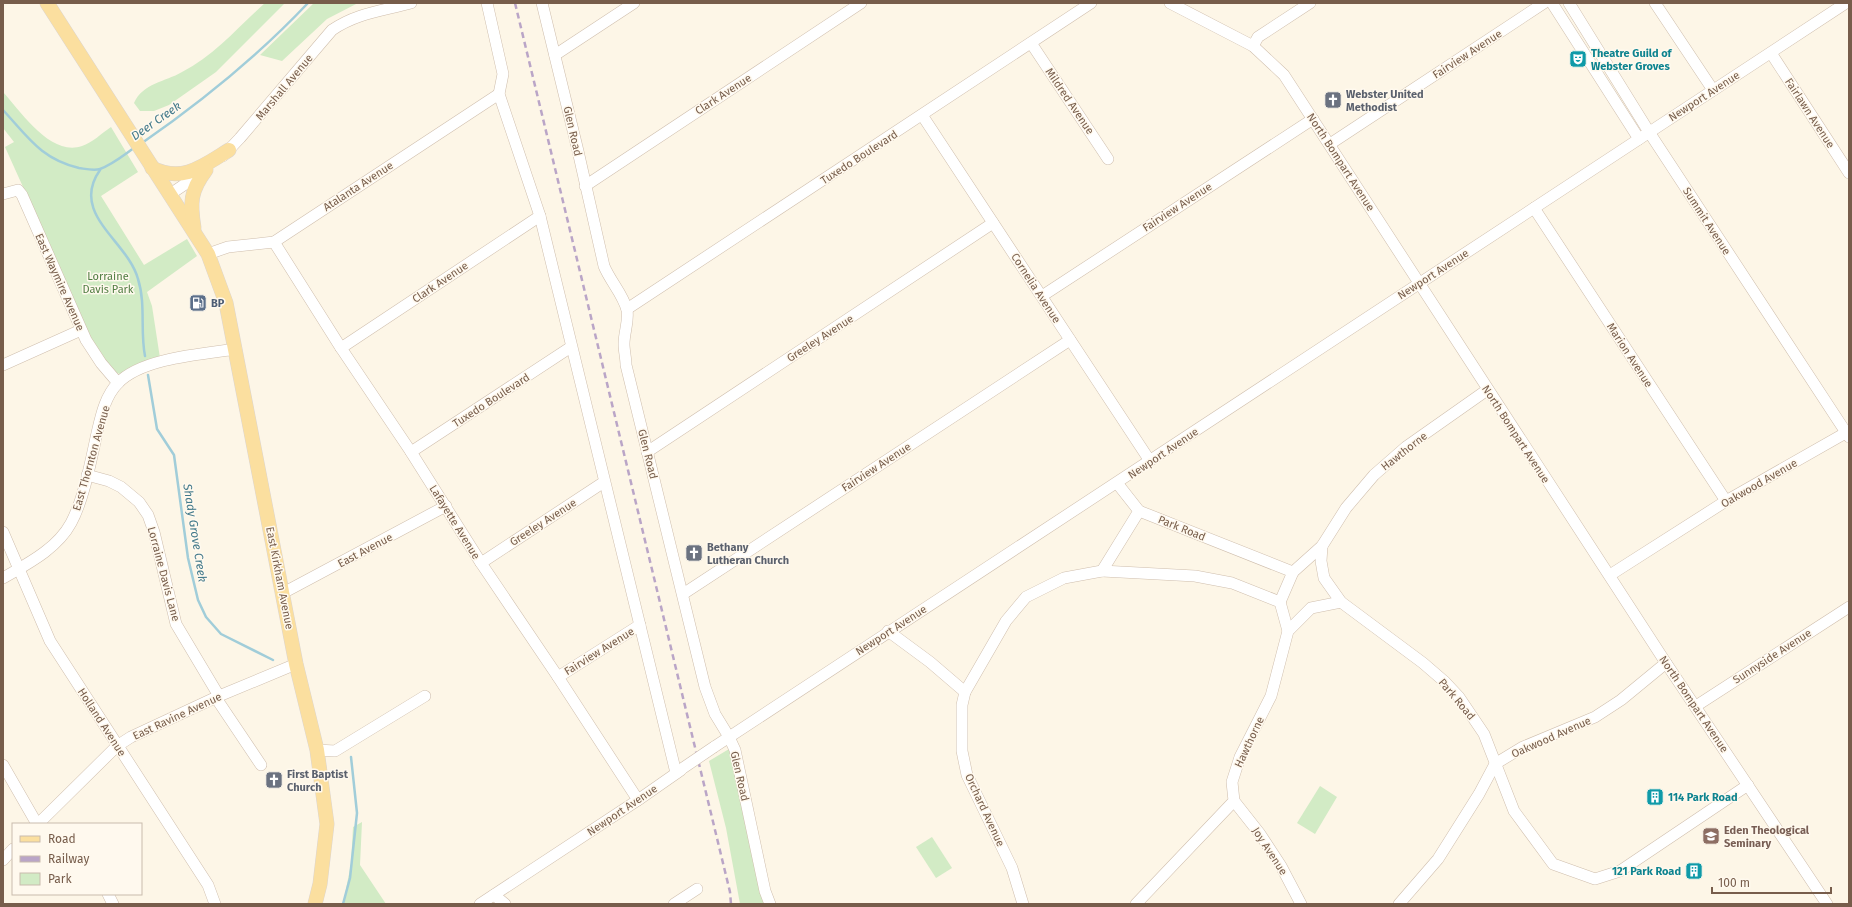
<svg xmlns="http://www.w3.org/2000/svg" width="1852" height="907" font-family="'Fira Sans',sans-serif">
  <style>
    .green { fill: #d2ebc5 }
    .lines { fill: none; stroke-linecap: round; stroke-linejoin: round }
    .stream { stroke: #a1cdd9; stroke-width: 2.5 }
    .minor-casing { stroke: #cfbead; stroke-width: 12 }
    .major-casing { stroke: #dcd5d0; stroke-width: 15 }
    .minor { stroke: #fff; stroke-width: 11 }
    .major { stroke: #fbdf9f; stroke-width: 14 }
    .rail { stroke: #baa5c7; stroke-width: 2.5; stroke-dasharray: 6 4; stroke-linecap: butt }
    .minor-bridge-casing { stroke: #cfbead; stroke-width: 12; stroke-linecap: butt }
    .minor-bridge { stroke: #fff; stroke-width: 11 }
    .labels { text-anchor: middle; stroke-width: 3; stroke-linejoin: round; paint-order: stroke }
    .culture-label { font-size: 11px; font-weight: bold; fill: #0d838f; stroke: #fff9ee; text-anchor: start }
    .street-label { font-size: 11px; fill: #775d4b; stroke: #fff9ee }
    .worship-label { font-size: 11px; font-weight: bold; fill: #5b616d; stroke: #fff9ee; text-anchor: start }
    .park-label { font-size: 11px; fill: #507d42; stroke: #fff9ee }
    .service-label { font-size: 11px; font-weight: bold; fill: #4e5e75; stroke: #fff9ee; text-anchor: start }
    .education-label { font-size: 11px; font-weight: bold; fill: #785e54; stroke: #fff9ee; text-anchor: start }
    .water-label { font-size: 12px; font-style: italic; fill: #447a8b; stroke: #fff9ee }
  </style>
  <rect width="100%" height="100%" fill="#fdf6e7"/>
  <g class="green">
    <path d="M265 3H285L216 72 169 105 154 111H140L134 103C143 83 165 82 182 72 215 55 238 27 265 3Z"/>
    <path d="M314 3H358L327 19 282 61 260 55Z"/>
    <path d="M3 92C21 112 51 157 82 146 92 143 102 133 111 127L138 172 101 196 144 265 187 239 197 256 147 292 152 306 160 358 120 374 117 373 97 351 5 147 14 142 3 128Z"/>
    <path d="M729 749 766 904H740L726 828 709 761Z"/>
    <path d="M1320 786 1337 797 1315 834 1297 823Z"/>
    <path d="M362 822 360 865 386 904H343L351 864 353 827Z"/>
    <path d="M932 837 952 868 936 878 916 847Z"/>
  </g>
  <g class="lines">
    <g class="stream">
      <path d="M3 110C28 137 41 159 79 168 86 169 94 171 100 169 112 165 124 155 134 148"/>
      <path d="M142 143C201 102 258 56 308 3"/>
      <path d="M100 170C69 214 128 241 138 279 146 304 140 331 145 356"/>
      <path d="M148 375 157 429 174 455 188 558 198 600 206 617 221 634 273 660"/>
      <path d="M343 904 350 878 357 813 351 757"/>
    </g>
    <defs>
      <g id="minor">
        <path d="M487 3 503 74 499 94 540 216 676 773"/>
        <path d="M542 3 578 151 604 266C610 281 623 294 627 310 629 322 624 332 624 344 624 351 626 358 626 365L705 687 715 714 729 737 735 750 765 891 770 904"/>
        <path d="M1170 3 1253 46 1284 75 1666 663 1827 904"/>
        <path d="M1552 3 1639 139"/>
        <path d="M1569 3 1649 132 1849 437"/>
        <path d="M1655 3 1713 90"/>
        <path d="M1031 43 1108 159"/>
        <path d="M1253 46 1258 37 1310 3"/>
        <path d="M1771 53 1849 173"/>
        <path d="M555 55 634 3"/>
        <path d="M922 115 1150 461"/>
        <path d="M1330 144 1544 3"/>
        <path d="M223 156 240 138 332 30C357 13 382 11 411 3"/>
        <path d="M585 186 861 3"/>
        <path d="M3 194 18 190 22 195 86 340 101 363 118 383"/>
        <path d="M169 195 203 172"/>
        <path d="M1534 208 1726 501"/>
        <path d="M274 242 341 348 411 452 481 563 558 677 638 800"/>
        <path d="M208 254 228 247 274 242 499 94"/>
        <path d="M1042 296 1313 119"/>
        <path d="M627 309 1091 3"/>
        <path d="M341 348 540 216"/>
        <path d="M3 365 81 330"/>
        <path d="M411 452 571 347"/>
        <path d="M647 452 993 223"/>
        <path d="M87 475 109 481 121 487 139 502 148 515 154 532 176 624 219 696"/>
        <path d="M1139 511 1293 572 1322 546 1346 508 1374 475 1406 447 1487 390"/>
        <path d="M3 532 50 641 208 885 215 904"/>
        <path d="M1322 546 1321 561 1324 578 1341 602 1423 663 1445 682 1459 697 1484 734 1514 811 1553 864 1595 879 1620 871 1748 785"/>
        <path d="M481 563 604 482"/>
        <path d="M1102 571 1195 576 1232 583 1280 602"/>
        <path d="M1610 575 1726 501 1849 431"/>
        <path d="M3 578C27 564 57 549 71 523 84 499 91 460 97 433 101 416 105 396 118 383 142 358 202 354 236 349"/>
        <path d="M283 593 446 506"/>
        <path d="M683 594 1070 340"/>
        <path d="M1280 602 1293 572"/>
        <path d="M1280 602 1288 631"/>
        <path d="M888 631 930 662 965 692 962 705V751L967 775 1012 868 1023 904"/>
        <path d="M558 677 640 625"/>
        <path d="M965 692 1006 621 1026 597 1064 578 1102 571 1139 511 1117 483"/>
        <path d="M216 698 261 765"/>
        <path d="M1696 706 1849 607"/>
        <path d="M714 747 1846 3"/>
        <path d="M317 750 335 751 425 696"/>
        <path d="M3 765 37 824"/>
        <path d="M1234 801 1260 834 1281 866 1301 904"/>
        <path d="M38 824 117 746 131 737 219 696 296 664"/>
        <path d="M3 860 13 849"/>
        <path d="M108 894 113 904"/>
        <path d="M494 895 505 904"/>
        <path d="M480 904 638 800 681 770"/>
        <path d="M674 904 697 889"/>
        <path d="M1136 904 1234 801 1232 782 1240 757 1271 696 1288 631 1311 608 1341 602"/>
        <path d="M1399 904 1438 859 1479 794 1495 764 1523 747 1595 717 1621 700 1666 663"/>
      </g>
      <g id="major">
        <path d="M47 3 208 254 226 303 296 664 317 750 327 824 320 884 315 904"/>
        <path d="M152 168C183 183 203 166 229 150"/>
        <path d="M194 228C190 203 190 191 206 170"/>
      </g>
    </defs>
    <use href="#minor" class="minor-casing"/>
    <use href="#major" class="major-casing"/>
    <use href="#minor" class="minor"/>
    <use href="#major" class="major"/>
    <path class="rail" d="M515 3 730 892 731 904"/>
    <defs>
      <path id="minor-bridge" d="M683 768 714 747"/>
    </defs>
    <use href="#minor-bridge" class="minor-bridge-casing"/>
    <use href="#minor-bridge" class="minor-bridge"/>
  </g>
  <defs>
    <symbol id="theatre-square" viewBox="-11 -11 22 22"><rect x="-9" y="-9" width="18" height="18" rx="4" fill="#0f9aa8" stroke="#fff9ee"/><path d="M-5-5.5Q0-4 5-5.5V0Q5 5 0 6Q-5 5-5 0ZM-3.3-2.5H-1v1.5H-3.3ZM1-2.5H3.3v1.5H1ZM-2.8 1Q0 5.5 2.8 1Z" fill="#fff"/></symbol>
    <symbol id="church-square" viewBox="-11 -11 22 22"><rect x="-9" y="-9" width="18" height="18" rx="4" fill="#6b7280" stroke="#fff9ee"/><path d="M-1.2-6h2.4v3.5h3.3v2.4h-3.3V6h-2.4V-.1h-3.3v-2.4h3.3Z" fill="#fff"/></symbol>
    <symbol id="fuel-square" viewBox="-11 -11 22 22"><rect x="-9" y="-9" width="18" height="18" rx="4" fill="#5c6f8a" stroke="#fff9ee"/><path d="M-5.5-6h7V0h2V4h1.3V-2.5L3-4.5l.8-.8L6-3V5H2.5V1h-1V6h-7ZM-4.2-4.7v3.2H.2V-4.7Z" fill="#fff"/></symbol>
    <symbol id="building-square" viewBox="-11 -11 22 22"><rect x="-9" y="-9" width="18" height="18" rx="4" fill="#0f9aa8" stroke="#fff9ee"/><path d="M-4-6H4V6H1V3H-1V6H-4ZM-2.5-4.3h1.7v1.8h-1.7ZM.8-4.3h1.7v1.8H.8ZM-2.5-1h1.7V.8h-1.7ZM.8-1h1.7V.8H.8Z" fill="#fff"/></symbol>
    <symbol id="university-square" viewBox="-11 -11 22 22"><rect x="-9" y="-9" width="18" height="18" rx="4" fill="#8d6e63" stroke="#fff9ee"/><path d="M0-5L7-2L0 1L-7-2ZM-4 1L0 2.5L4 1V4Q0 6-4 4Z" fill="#fff"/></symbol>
  </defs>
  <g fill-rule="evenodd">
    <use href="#theatre-square" x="1568" y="49" width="20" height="20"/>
    <use href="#church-square" x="1323" y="90" width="20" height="20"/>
    <use href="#fuel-square" x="188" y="293" width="20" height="20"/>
    <use href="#church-square" x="684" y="543" width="20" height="20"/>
    <use href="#church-square" x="264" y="770" width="20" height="20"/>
    <use href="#building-square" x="1645" y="787" width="20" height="20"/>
    <use href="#university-square" x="1701" y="826" width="20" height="20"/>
    <use href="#building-square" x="1684" y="861" width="20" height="20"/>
  </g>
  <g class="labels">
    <g class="culture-label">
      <text x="1591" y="57">Theatre Guild of<tspan x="1591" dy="13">Webster Groves</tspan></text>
      <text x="1668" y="801">114 Park Road</text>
      <text x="1681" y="875" text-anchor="end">121 Park Road</text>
    </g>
    <g class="street-label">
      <text transform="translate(1467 54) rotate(-33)" y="4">Fairview Avenue</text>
      <text transform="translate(284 87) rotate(-50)" y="4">Marshall Avenue</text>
      <text transform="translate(723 94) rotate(-33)" y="4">Clark Avenue</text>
      <text transform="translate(1704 96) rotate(-33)" y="4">Newport Avenue</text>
      <text transform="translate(1070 101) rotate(56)" y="4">Mildred Avenue</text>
      <text transform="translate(1810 113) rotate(57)" y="4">Fairlawn Avenue</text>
      <text transform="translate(573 131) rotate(77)" y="4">Glen Road</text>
      <text transform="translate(859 157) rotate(-33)" y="4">Tuxedo Boulevard</text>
      <text transform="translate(1341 162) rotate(57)" y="4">North Bompart Avenue</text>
      <text transform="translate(358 186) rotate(-33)" y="4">Atalanta Avenue</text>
      <text transform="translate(1177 207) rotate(-33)" y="4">Fairview Avenue</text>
      <text transform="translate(1707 221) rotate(57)" y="4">Summit Avenue</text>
      <text transform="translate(1433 274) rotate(-33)" y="4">Newport Avenue</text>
      <text transform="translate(60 282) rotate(66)" y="4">East Waymire Avenue</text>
      <text transform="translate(440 282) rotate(-34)" y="4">Clark Avenue</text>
      <text transform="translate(1036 288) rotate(57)" y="4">Cornelia Avenue</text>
      <text transform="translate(820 338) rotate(-33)" y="4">Greeley Avenue</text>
      <text transform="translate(1630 355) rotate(57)" y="4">Marion Avenue</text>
      <text transform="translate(491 400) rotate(-33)" y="4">Tuxedo Boulevard</text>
      <text transform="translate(1516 434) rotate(57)" y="4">North Bompart Avenue</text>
      <text transform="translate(1404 451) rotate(-38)" y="4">Hawthorne</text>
      <text transform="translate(1163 453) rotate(-34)" y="4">Newport Avenue</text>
      <text transform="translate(648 454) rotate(76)" y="4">Glen Road</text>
      <text transform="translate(91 458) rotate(-74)" y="4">East Thornton Avenue</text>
      <text transform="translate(876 467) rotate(-33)" y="4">Fairview Avenue</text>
      <text transform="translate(1759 483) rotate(-30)" y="4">Oakwood Avenue</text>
      <text transform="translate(455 522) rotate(58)" y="4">Lafayette Avenue</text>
      <text transform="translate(543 522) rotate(-33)" y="4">Greeley Avenue</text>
      <text transform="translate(1182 528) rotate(22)" y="4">Park Road</text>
      <text transform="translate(365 550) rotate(-28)" y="4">East Avenue</text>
      <text transform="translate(164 574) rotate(75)" y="4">Lorraine Davis Lane</text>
      <text transform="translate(280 578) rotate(79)" y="4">East Kirkham Avenue</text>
      <text transform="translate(891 630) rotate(-33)" y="4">Newport Avenue</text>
      <text transform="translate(599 651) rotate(-32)" y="4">Fairview Avenue</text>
      <text transform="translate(1772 656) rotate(-33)" y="4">Sunnyside Avenue</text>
      <text transform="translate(1457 699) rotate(50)" y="4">Park Road</text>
      <text transform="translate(1694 704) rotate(56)" y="4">North Bompart Avenue</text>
      <text transform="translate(177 716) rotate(-25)" y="4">East Ravine Avenue</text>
      <text transform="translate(102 722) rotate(57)" y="4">Holland Avenue</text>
      <text transform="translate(1551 737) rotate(-24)" y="4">Oakwood Avenue</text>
      <text transform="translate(1249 742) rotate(-65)" y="4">Hawthorne</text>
      <text transform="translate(740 776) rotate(77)" y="4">Glen Road</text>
      <text transform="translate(622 810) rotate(-34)" y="4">Newport Avenue</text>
      <text transform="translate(985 810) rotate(65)" y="4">Orchard Avenue</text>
      <text transform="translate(1270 851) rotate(57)" y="4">Joy Avenue</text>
    </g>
    <g class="worship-label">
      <text x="1346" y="98">Webster United<tspan x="1346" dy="13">Methodist</tspan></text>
      <text x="707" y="551">Bethany<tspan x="707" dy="13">Lutheran Church</tspan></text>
      <text x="287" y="778">First Baptist<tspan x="287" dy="13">Church</tspan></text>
    </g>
    <g class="park-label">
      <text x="108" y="280">Lorraine<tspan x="108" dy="13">Davis Park</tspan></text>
    </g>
    <g class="service-label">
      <text x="211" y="307">BP</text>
    </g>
    <g class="education-label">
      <text x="1724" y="834">Eden Theological<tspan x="1724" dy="13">Seminary</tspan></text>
    </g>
    <g class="water-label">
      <text transform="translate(156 121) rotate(-35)" y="4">Deer Creek</text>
      <text transform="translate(195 533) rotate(81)" y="4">Shady Grove Creek</text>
    </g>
  </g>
  <rect width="1852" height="907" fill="none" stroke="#775d4b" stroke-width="8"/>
  <rect x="12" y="823" width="130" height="72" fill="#fff9ee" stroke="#c9bbad"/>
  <rect x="20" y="836" width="20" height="6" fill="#fbdf9f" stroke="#c9bbad"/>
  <text x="48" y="843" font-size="12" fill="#775d4b">Road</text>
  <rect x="20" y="856" width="20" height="6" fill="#baa5c7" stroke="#c9bbad"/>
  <text x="48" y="863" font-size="12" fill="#775d4b">Railway</text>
  <rect x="20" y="873" width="20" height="12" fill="#d2ebc5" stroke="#c9bbad"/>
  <text x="48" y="883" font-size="12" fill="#775d4b">Park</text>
  <path d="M1712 887v6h119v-6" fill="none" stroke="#775d4b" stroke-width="2"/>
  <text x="1718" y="887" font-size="12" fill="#775d4b" stroke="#fff9ee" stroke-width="3" paint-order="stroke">100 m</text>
</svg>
